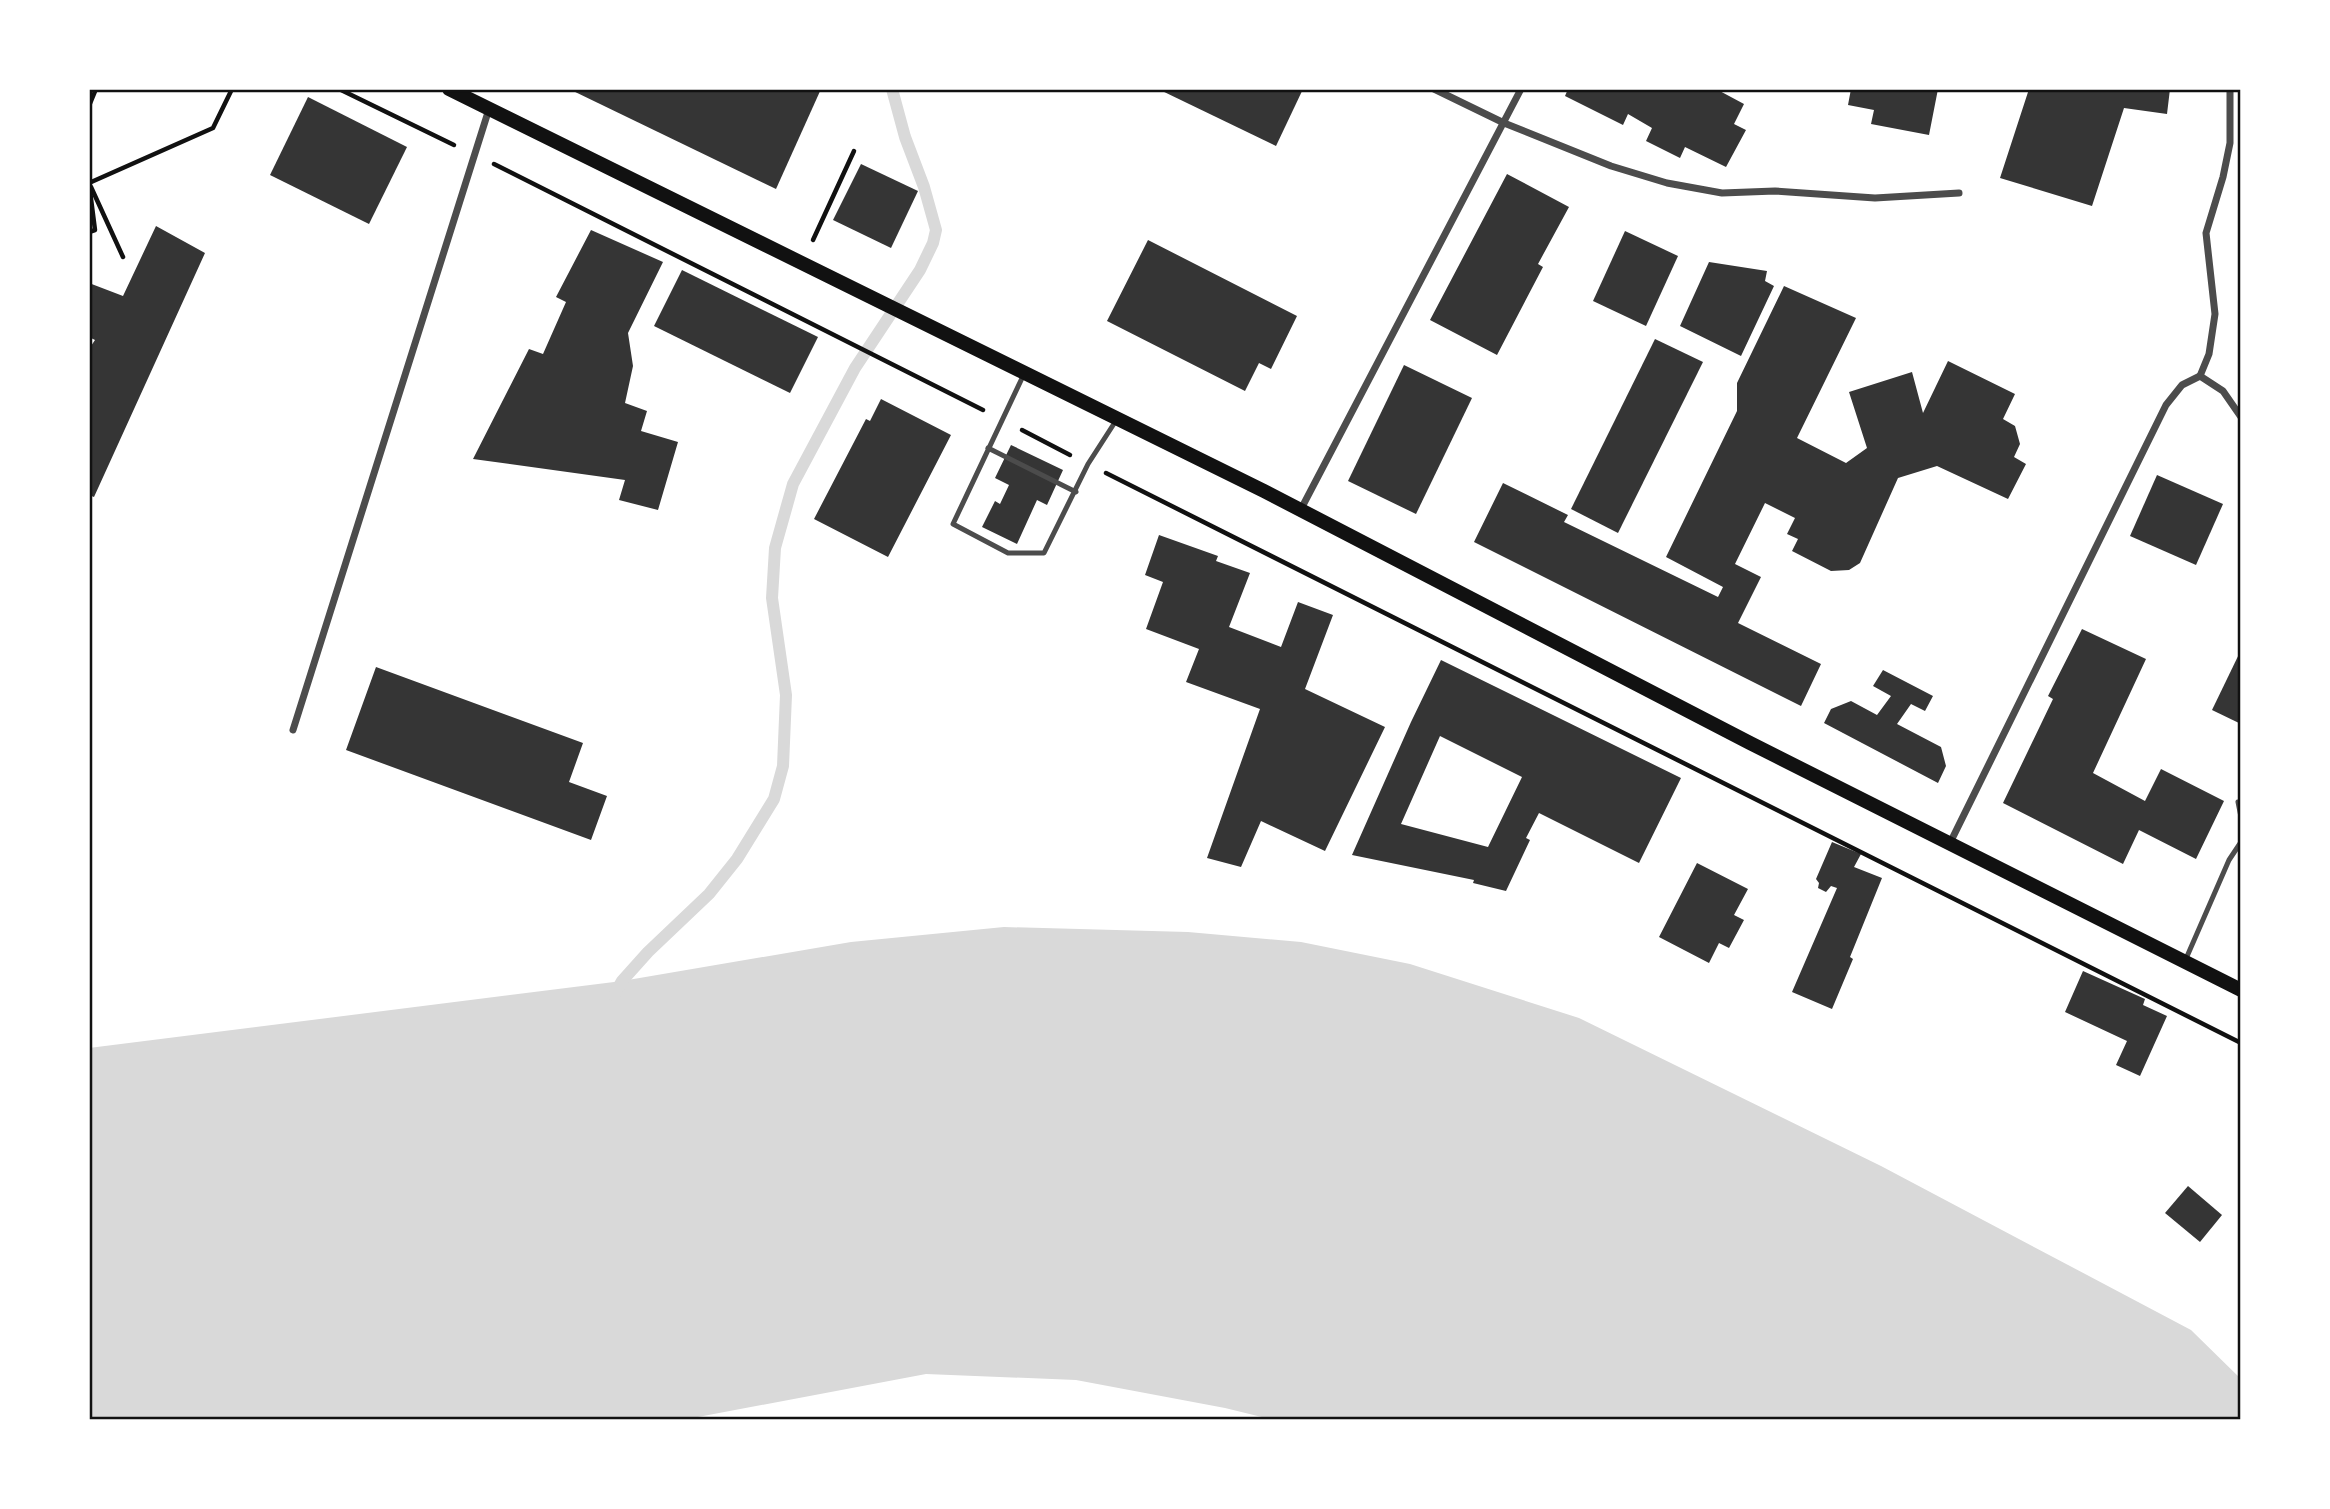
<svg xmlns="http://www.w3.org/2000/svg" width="2330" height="1509" font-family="Raleway,sans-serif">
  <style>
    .water { fill: #d9d9d9 }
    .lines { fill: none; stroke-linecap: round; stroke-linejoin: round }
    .stream { stroke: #d9d9d9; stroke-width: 12 }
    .building { fill: #353535; fill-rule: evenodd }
    .path { stroke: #111; stroke-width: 4.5 }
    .service { stroke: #4c4c4c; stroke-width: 5 }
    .minor { stroke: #4c4c4c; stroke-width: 7 }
    .secondary { stroke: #111; stroke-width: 14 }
    .neatline { fill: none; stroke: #111; stroke-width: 2.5 }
  </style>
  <rect width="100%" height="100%" fill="#fff"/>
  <path class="water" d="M1004 927 1188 932 1301 942 1410 964 1579 1018 1881 1166 2191 1330 2241 1379V1420H1274L1225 1408 1076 1380 926 1374 682 1420H89V1048L622 981 851 942Z"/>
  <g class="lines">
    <path class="stream" d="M614 995 622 981 648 952 709 894 737 859 774 799 783 766 786 695 772 598 775 548 793 484 855 368 920 270 933 243 936 230 924 187 905 137 892 89"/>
  </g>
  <g class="building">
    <path d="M569 89H821L776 189Z"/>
    <path d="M1158 89H1303L1276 146Z"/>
    <path d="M1568 89H1716L1744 104 1734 124 1746 130 1726 167 1685 147 1680 158 1646 141 1652 128 1628 114 1623 125 1565 96Z"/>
    <path d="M1851 89H1938L1929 135 1871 124 1874 110 1848 105Z"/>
    <path d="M2029 89 2052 90 2170 89 2167 114 2124 108 2092 206 2000 178Z"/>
    <path d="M308 97 407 147 369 224 270 175Z"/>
    <path d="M861 164 918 191 891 248 833 220Z"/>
    <path d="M1507 174 1569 207 1538 264 1543 267 1497 355 1430 320Z"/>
    <path d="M156 226 205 253 94 497 89 495V349L95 340 89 337V283L123 296Z"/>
    <path d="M591 230 663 262 628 333 633 366 625 403 647 411 641 431 678 442 658 510 619 500 625 480 473 459 529 349 543 354 566 302 556 297Z"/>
    <path d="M1625 231 1678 256 1646 326 1593 301Z"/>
    <path d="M1148 240 1297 316 1271 369 1259 363 1245 391 1107 321Z"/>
    <path d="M1709 262 1767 271 1765 281 1774 286 1741 356 1680 326Z"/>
    <path d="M682 270 818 337 790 393 654 326Z"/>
    <path d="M1784 286 1856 318 1797 438 1846 463 1867 448 1849 392 1912 372 1923 413 1948 361 2015 394 2003 419 2015 426 2020 444 2014 457 2026 464 2008 499 1937 466 1898 478 1860 563 1849 570 1831 571 1792 551 1798 539 1787 534 1795 518 1765 503 1735 564 1761 577 1738 623 1821 664 1801 706 1474 542 1503 483 1568 515 1564 522 1718 597 1723 587 1666 557 1737 411V383Z"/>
    <path d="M1655 339 1703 362 1618 533 1571 509Z"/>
    <path d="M1404 365 1472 398 1416 514 1348 481Z"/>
    <path d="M881 399 951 435 888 557 814 519 866 419 870 421Z"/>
    <path d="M1011 445 1063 470 1047 505 1037 500 1017 544 982 527 995 501 1000 504 1009 485 995 478Z"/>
    <path d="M2157 475 2223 504 2196 565 2130 536Z"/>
    <path d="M1159 535 1218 556 1216 561 1250 573 1229 627 1281 647 1298 602 1333 615 1305 689 1385 727 1325 851 1261 821 1241 867 1207 858 1260 709 1186 682 1199 649 1146 629 1163 582 1145 575Z"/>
    <path d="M2082 629 2146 659 2093 773 2145 801 2161 769 2224 801 2196 859 2139 830 2123 864 2003 803 2053 699 2048 696Z"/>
    <path d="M2241 650V724L2212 710Z"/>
    <path d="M1441 660 1681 778 1639 863 1539 813 1526 838 1530 840 1506 891 1473 883 1474 880 1352 855 1411 722ZM1440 736 1522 777 1488 847 1401 824Z"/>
    <path d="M376 667 583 743 569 782 607 796 591 840 346 750Z"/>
    <path d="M1883 670 1933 696 1925 711 1911 704 1897 724 1941 747 1946 766 1938 783 1824 723 1831 709 1851 701 1877 715 1891 696 1873 686Z"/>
    <path d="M1832 842 1861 854 1854 867 1882 878 1850 957 1853 959 1832 1009 1792 992 1837 888 1831 886 1826 892 1818 888 1819 883 1816 879Z"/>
    <path d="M1697 863 1748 889 1734 915 1744 920 1729 948 1719 943 1709 963 1659 937Z"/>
    <path d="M2083 971 2145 999 2143 1005 2167 1016 2140 1076 2116 1065 2127 1041 2065 1012Z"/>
    <path d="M2188 1186 2222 1215 2200 1242 2165 1213Z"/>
  </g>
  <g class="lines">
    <g class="path">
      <path d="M339 89 454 145"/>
      <path d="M89 106 96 89"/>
      <path d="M494 164 983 410"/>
      <path d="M91 187 123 257"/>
      <path d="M89 232 95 230 89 183 213 128 232 89"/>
      <path d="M813 240 854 151"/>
      <path d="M1022 430 1070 455"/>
      <path d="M1106 473 2241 1043"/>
    </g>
    <g class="service">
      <path d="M1024 374 953 524 1008 553H1044L1088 464 1117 419"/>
      <path d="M988 448 1076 492"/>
      <path d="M2238 802 2241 817"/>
      <path d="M2185 961 2229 860 2241 842"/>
    </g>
    <g class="minor">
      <path d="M1434 89 1504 123 1611 166 1667 183 1722 193 1775 191 1875 198 1959 193"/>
      <path d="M2200 376 2209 354 2215 314 2206 233 2223 177 2230 143V89"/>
      <path d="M1301 509 1521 89"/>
      <path d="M293 730 489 109"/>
      <path d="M1950 843 2166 405 2182 385 2200 376 2223 391 2241 417"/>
    </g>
    <path class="secondary" d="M449 89 1264 491 1750 743 2241 990"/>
  </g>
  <rect width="2330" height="1509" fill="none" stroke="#ffffff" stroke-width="182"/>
  <rect x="91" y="91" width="2148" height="1327" class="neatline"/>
</svg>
